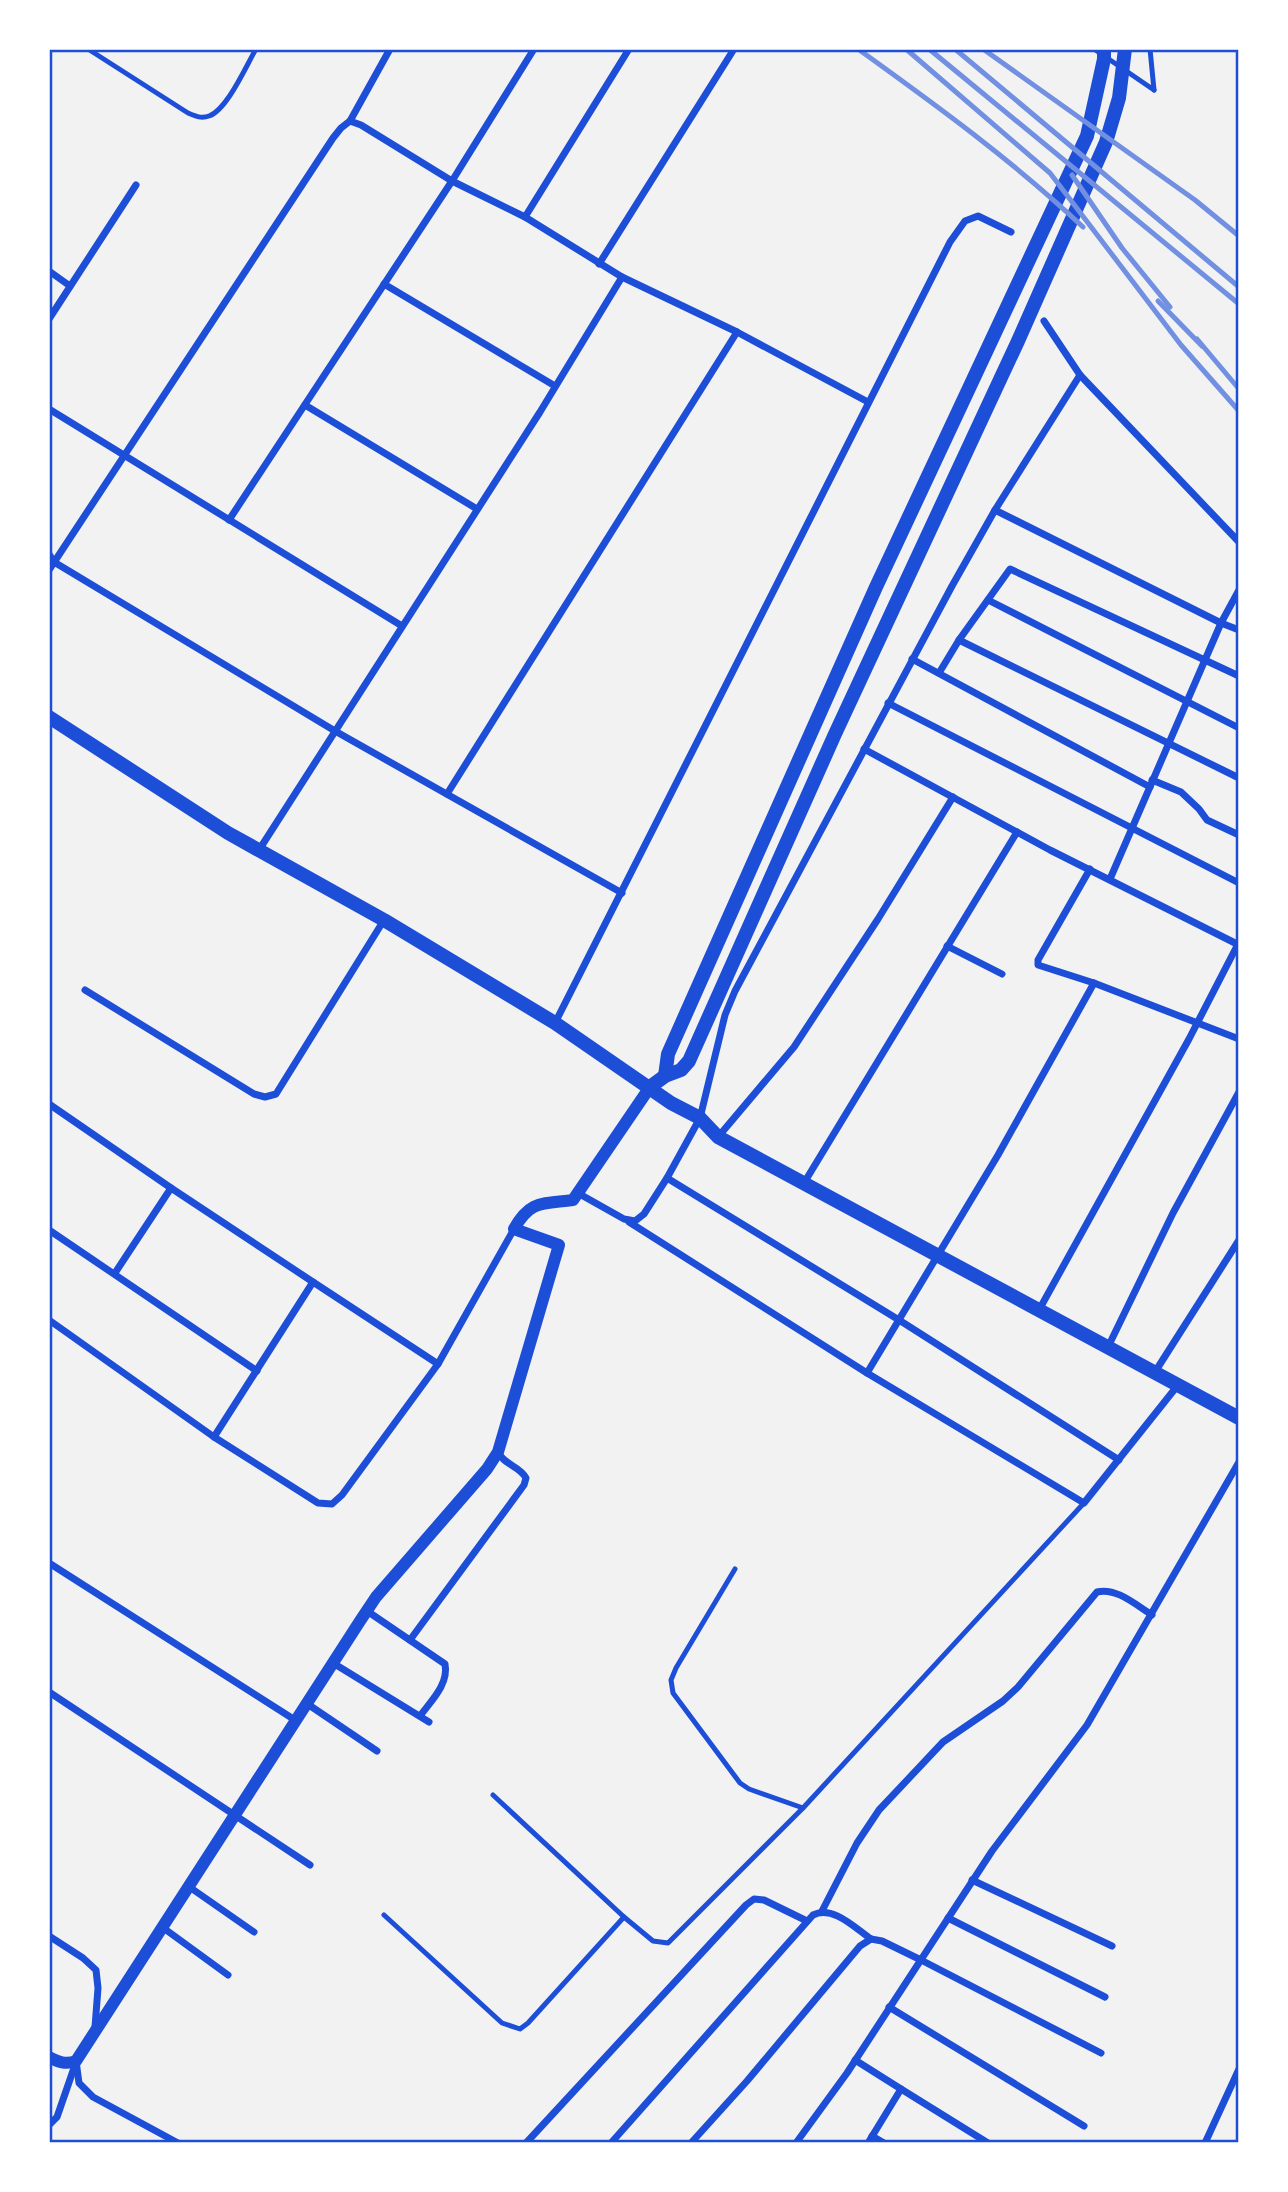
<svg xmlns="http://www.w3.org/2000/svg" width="1288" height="2192" font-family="'Public Sans',sans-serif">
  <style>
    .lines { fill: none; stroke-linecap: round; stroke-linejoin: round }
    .service { stroke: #1d4ed8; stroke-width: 5 }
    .minor { stroke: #1d4ed8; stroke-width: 7 }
    .tertiary { stroke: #1d4ed8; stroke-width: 12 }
    .secondary { stroke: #1d4ed8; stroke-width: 14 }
    .rail { stroke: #7290e2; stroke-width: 5 }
    .neatline { fill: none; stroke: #1d4ed8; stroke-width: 2.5 }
  </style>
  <rect width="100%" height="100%" fill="#f2f2f2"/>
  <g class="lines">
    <g class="service">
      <path d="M88 49 188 113C195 116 201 119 209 116 227 110 246 66 256 49"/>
      <path d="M1094 49 1154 90"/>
      <path d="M1150 49 1154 90"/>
      <path d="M735 1569 676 1668 671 1680 673 1693 740 1783 749 1789 803 1808"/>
      <path d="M493 1795 624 1917"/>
      <path d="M384 1915 502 2023 520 2029 528 2023 624 1917 653 1941 668 1943 803 1808 1084 1503"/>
    </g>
    <g class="minor">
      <path d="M350 121 390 49"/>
      <path d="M525 217 629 49"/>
      <path d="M599 264 734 49"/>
      <path d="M49 271 70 286"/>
      <path d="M622 277 737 332 868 402"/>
      <path d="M384 284 555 386"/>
      <path d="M49 319 136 185"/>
      <path d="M1044 321 1080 375 1239 542"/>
      <path d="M305 405 477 509"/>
      <path d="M49 409 402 626"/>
      <path d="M995 510 1221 623 1110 879"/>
      <path d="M229 520 452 181 534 49"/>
      <path d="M49 554 54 562 335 731 622 893"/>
      <path d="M49 570 333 138 341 128 350 121 361 125 452 181 525 217 622 277 540 412 259 850"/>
      <path d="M1239 590 1221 623 1239 630"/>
      <path d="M988 600 1239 728"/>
      <path d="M959 640 1239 778"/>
      <path d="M912 659 1150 787"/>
      <path d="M939 673 959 640 1010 569 1239 676"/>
      <path d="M888 703 1239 883"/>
      <path d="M864 749 1050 850 1239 945"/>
      <path d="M1152 780 1181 792 1199 809 1207 820 1239 835"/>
      <path d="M447 794 737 332"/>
      <path d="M1090 869 1038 960V965L1094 983 1239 1039"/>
      <path d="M947 946 1002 974"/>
      <path d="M85 990 254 1094 265 1097 276 1094 384 920"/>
      <path d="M555 1023 950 242 965 221 978 216 1011 232"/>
      <path d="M49 1104 171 1188 115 1273"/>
      <path d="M718 1137 794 1047 878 919 953 797"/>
      <path d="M667 1178 899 1320 1119 1460"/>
      <path d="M804 1183 1017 832"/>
      <path d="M171 1188 313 1282"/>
      <path d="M576 1192 624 1219 635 1221 644 1214 667 1178 700 1118 725 1015 735 991 952 586 995 510 1080 375"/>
      <path d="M629 1222 867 1373 1084 1503 1178 1385"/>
      <path d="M49 1230 257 1371"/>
      <path d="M1039 1310 1189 1039 1238 944"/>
      <path d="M49 1320 214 1437 318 1503 332 1504 342 1495 438 1364"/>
      <path d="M1108 1347 1173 1213 1239 1092"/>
      <path d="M1155 1372 1239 1240"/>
      <path d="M867 1373 998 1155 1094 983"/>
      <path d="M214 1437 313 1282 438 1364 514 1229"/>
      <path d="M49 1563 295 1720"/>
      <path d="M367 1611 445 1664C449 1684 431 1701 420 1716"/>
      <path d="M410 1640 524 1485 526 1478C520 1466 504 1465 498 1452"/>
      <path d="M333 1663 429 1722"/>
      <path d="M49 1692 310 1865"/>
      <path d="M306 1703 377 1751"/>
      <path d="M972 1880 1112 1946"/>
      <path d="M188 1886 254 1932"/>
      <path d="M822 1911 857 1843 879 1810 943 1742 1003 1701 1018 1687 1097 1592C1116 1587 1136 1605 1152 1615"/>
      <path d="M948 1918 1105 1997"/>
      <path d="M162 1927 228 1975"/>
      <path d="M49 1936 83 1958 96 1970 98 1988 95 2027"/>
      <path d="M889 2007 1084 2126"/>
      <path d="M855 2060 901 2089 868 2143"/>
      <path d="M76 2061 79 2083 93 2097 178 2143"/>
      <path d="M901 2089 988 2143"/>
      <path d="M49 2125 57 2117 75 2065"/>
      <path d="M872 2136 884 2143"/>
      <path d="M526 2143 746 1905 754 1899 764 1900 807 1921"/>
      <path d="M611 2143 813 1915C833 1905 855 1928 871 1939"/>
      <path d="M691 2143 747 2081 860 1946 871 1939 882 1941 921 1960 1101 2053"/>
      <path d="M796 2143 847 2073 992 1851 1087 1725 1239 1462"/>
      <path d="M1205 2143 1239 2069"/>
    </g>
    <path class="tertiary" d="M49 2057C58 2062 66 2065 76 2061L360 1621 376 1597 487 1469 498 1452 559 1245 514 1229C530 1200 542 1204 573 1200L650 1087"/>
    <g class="secondary">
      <path d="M49 717 228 833 384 920 555 1023 671 1103 700 1118 718 1137 1239 1418"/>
      <path d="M665 1076 668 1054 876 587 1087 136 1104 59V49"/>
      <path d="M650 1087 665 1076 681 1070 689 1061 835 734 1018 341 1106 142 1119 98 1125 49"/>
    </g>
    <g class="rail">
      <path d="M858 49C936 105 1013 161 1083 227"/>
      <path d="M906 49 1050 173 1181 345 1239 411"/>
      <path d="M929 49 1239 304"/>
      <path d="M955 49 1239 287"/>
      <path d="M983 49 1195 200 1239 236"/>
      <path d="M1072 175 1122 248 1170 307"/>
      <path d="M1158 301 1202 346"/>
      <path d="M1197 339 1239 389"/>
    </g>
  </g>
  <rect width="1288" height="2192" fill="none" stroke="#ffffff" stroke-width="102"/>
  <rect x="51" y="51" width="1186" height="2090" class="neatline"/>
</svg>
